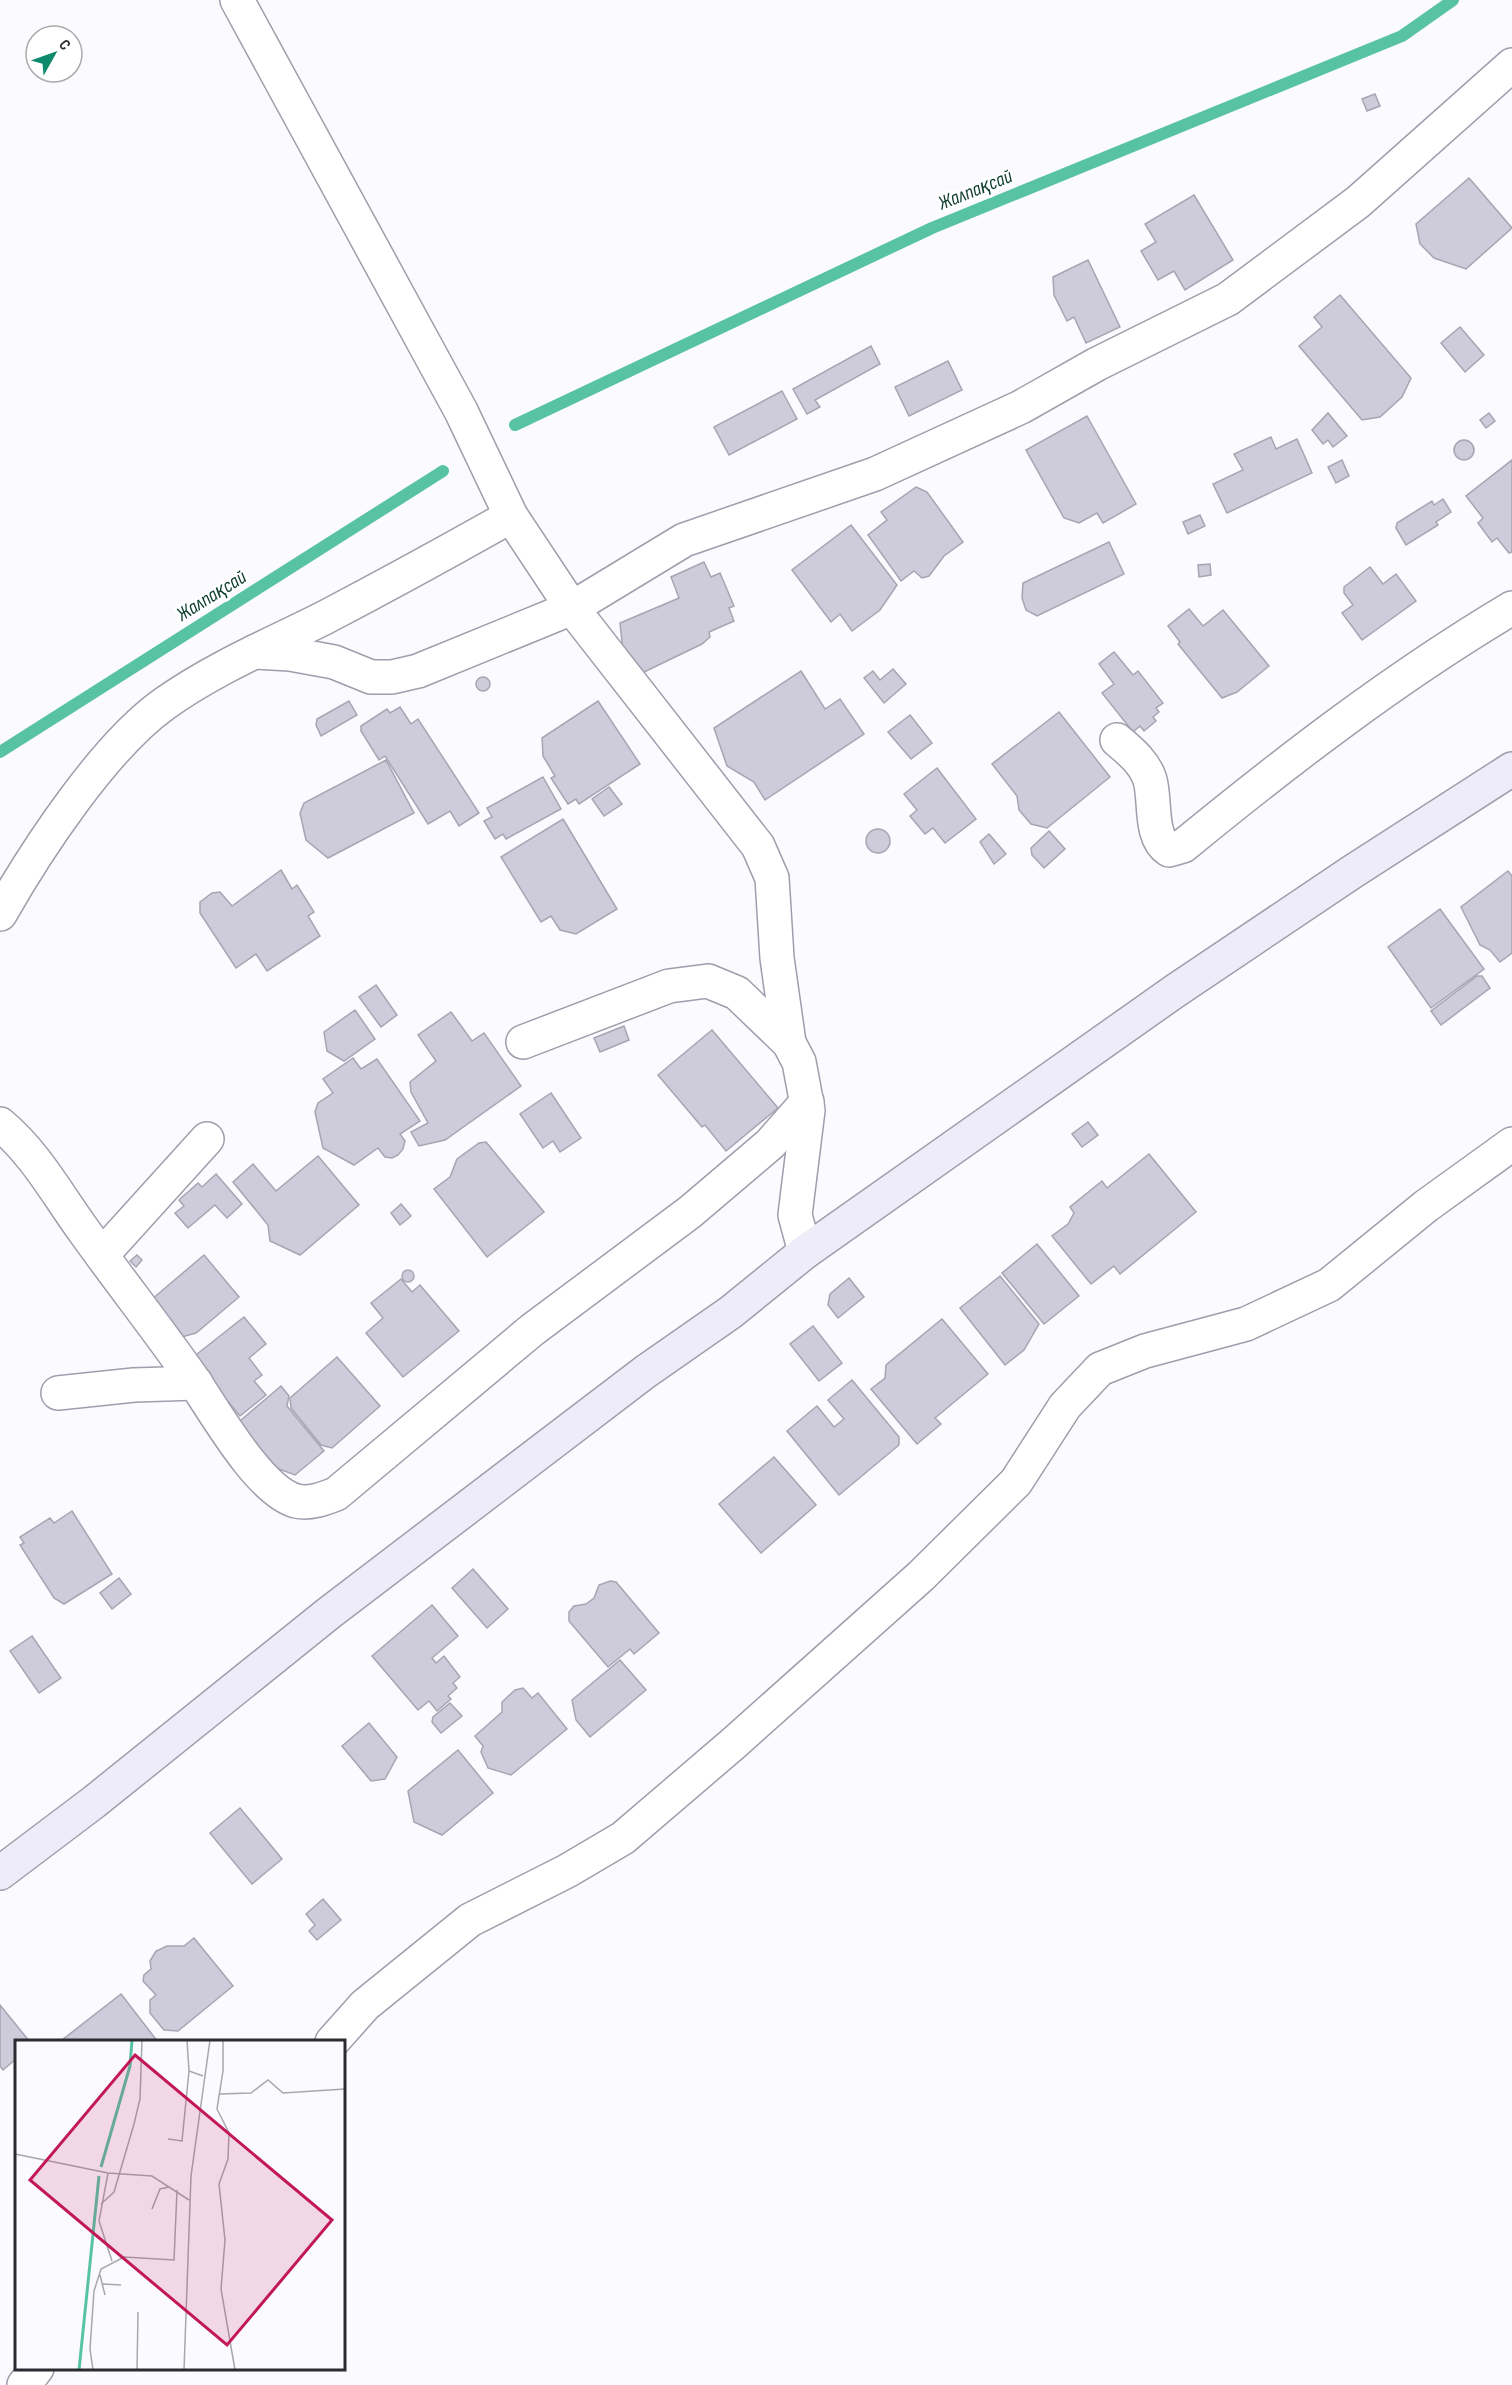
<svg xmlns="http://www.w3.org/2000/svg" width="1512" height="2385" font-family="'Sofia Sans Condensed',sans-serif">
  <style>
    .lines { fill: none; stroke-linecap: round; stroke-linejoin: round }
    .stream { stroke: #57c3a2; stroke-width: 12 }
    .building { fill: #cecbda; stroke: #a8a4b3; stroke-width: 1.5 }
    .minor-casing { stroke: #a09dac; stroke-width: 36 }
    .secondary-casing { stroke: #a09dac; stroke-width: 36 }
    .minor { stroke: #fff; stroke-width: 33 }
    .secondary { stroke: #efecfa; stroke-width: 33 }
    .labels { text-anchor: middle; stroke-width: 6; stroke-linejoin: round; paint-order: stroke }
    .water-label { font-size: 20px; font-style: italic; fill: #0e3e31; stroke: #fff }
    .inset-river { fill: none; stroke: #57c3a2; stroke-width: 3 }
    .inset-road { fill: none; stroke: #a8a7ac; stroke-width: 1.5 }
    .view { fill: #c2185b; fill-opacity: 0.15; stroke: #c2185b; stroke-width: 3 }
    .inset-edge { fill: none; stroke: #2c2b31; stroke-width: 3 }
  </style>
  <rect width="100%" height="100%" fill="#fbfafe"/>
  <g class="lines">
    <g class="stream">
      <path d="M515 425 932 228 1402 36 1453 0"/>
      <path d="M0 752 443 471"/>
    </g>
  </g>
  <g class="building">
    <path d="M1375 94 1380 106 1367 111 1362 99Z"/>
    <path d="M1469 178 1512 228 1466 269 1434 258 1420 244 1416 224Z"/>
    <path d="M1194 195 1233 260 1185 290 1174 271 1158 280 1141 251 1156 242 1145 224Z"/>
    <path d="M1088 260 1120 327 1086 343 1074 317 1067 321 1054 295 1053 277Z"/>
    <path d="M1340 295 1411 378 1402 397 1380 417 1362 420 1299 346 1322 327 1314 317Z"/>
    <path d="M1460 327 1484 355 1465 372 1441 343Z"/>
    <path d="M871 346 880 364 815 400 820 407 807 414 793 389Z"/>
    <path d="M948 361 962 390 909 416 895 387Z"/>
    <path d="M782 391 797 419 729 455 714 427Z"/>
    <path d="M1328 413 1347 436 1333 447 1328 440 1323 444 1312 430Z"/>
    <path d="M1489 413 1495 421 1486 428 1480 420Z"/>
    <path d="M1087 416 1136 504 1103 523 1097 513 1079 523 1064 518 1026 450Z"/>
    <path d="M1271 437 1276 449 1297 439 1312 473 1227 513 1213 484 1243 470 1234 454Z"/>
    <circle cx="1464" cy="450" r="10"/>
    <path d="M1342 460 1349 476 1336 483 1328 467Z"/>
    <path d="M1512 460V552L1509 553 1497 538 1492 542 1478 523 1483 518 1466 496Z"/>
    <path d="M916 487 927 492 963 542 944 556 929 576 922 578 914 571 901 581 868 535 887 520 881 512Z"/>
    <path d="M1443 499 1451 512 1436 522 1438 525 1406 545 1396 528 1397 523 1432 501 1434 505Z"/>
    <path d="M1200 515 1205 526 1188 534 1183 522Z"/>
    <path d="M851 525 897 585 880 610 852 631 840 614 831 622 792 570Z"/>
    <path d="M1109 542 1124 574 1037 616 1026 610 1022 598 1023 583Z"/>
    <path d="M704 562 711 577 720 573 734 606 729 608 734 621 709 632 710 637 702 644 642 673 623 651 620 623 679 598 671 577Z"/>
    <path d="M1210 564 1211 575 1199 577 1198 565Z"/>
    <path d="M1370 567 1383 584 1396 574 1416 601 1362 640 1342 613 1353 605 1344 593V587Z"/>
    <path d="M1189 609 1203 626 1223 610 1269 666 1237 692 1222 698 1178 644 1180 642 1168 626Z"/>
    <path d="M1114 652 1133 675 1138 671 1163 703 1156 708 1159 712 1153 717 1156 721 1144 731 1140 726 1133 732 1102 693 1114 684 1099 664Z"/>
    <path d="M893 669 906 684 884 703 864 678 873 671 880 680Z"/>
    <path d="M801 671 825 709 840 699 864 734 765 800 754 782 727 766 714 728Z"/>
    <circle cx="483" cy="684" r="7"/>
    <path d="M349 701 357 715 321 736 316 725 317 719Z"/>
    <path d="M598 701 640 764 579 804 576 799 568 804 551 778 555 776 543 756 542 738Z"/>
    <path d="M400 707 411 724 418 719 479 813 459 826 450 811 428 824 385 756 379 760 361 731V726L387 709 390 713Z"/>
    <path d="M1059 712 1110 777 1047 828 1031 824 1019 810 1017 796 992 764Z"/>
    <path d="M910 715 932 743 911 759 888 732Z"/>
    <path d="M386 760 414 813 328 858 306 840 300 813 304 803Z"/>
    <path d="M937 768 976 819 945 843 933 828 925 834 910 816 917 810 904 794Z"/>
    <path d="M543 777 561 809 506 839 503 834 495 839 484 821 492 817 487 808Z"/>
    <path d="M609 787 622 804 604 816 592 799Z"/>
    <path d="M563 819 617 909 576 934 560 930 551 916 541 922 501 857Z"/>
    <circle cx="878" cy="841" r="12"/>
    <path d="M1049 831 1065 849 1044 868 1032 855 1031 848Z"/>
    <path d="M989 834 1006 854 994 864 980 842Z"/>
    <path d="M281 870 292 889 297 885 314 912 308 916 320 936 267 971 256 954 236 968 200 913V902L212 893 220 892 232 906Z"/>
    <path d="M1508 871 1512 876V953L1500 962 1490 950 1480 945 1461 907Z"/>
    <path d="M1440 909 1484 969 1431 1008 1388 947Z"/>
    <path d="M1477 976H1482L1490 988 1441 1025 1431 1011Z"/>
    <path d="M376 985 397 1015 381 1027 359 997Z"/>
    <path d="M355 1010 375 1039 344 1061 327 1051 324 1032Z"/>
    <path d="M451 1012 472 1041 484 1033 521 1086 445 1140 419 1146 411 1132 428 1123 411 1092 410 1082 436 1061 418 1035Z"/>
    <path d="M624 1026 629 1040 600 1052 594 1038Z"/>
    <path d="M712 1030 778 1108 726 1151 705 1125 702 1127 658 1075Z"/>
    <path d="M353 1058 361 1069 377 1059 420 1121 400 1134 405 1141 403 1149 398 1155 392 1158 385 1157 378 1148 354 1165 323 1148 315 1112 318 1103 333 1093 323 1079Z"/>
    <path d="M551 1093 581 1138 560 1152 553 1141 543 1148 520 1114Z"/>
    <path d="M1088 1122 1098 1135 1082 1147 1072 1134Z"/>
    <path d="M486 1142 544 1212 487 1257 434 1189 450 1177 457 1159 479 1143Z"/>
    <path d="M1149 1154 1196 1212 1120 1274 1114 1266 1091 1284 1052 1236 1068 1224 1074 1213 1070 1207 1102 1181 1107 1188Z"/>
    <path d="M318 1156 359 1205 300 1255 270 1241 268 1225 233 1182 253 1164 276 1191Z"/>
    <path d="M216 1174 242 1204 227 1218 215 1205 188 1228 175 1213 184 1206 179 1200 198 1183 202 1187Z"/>
    <path d="M401 1204 411 1216 400 1225 391 1213Z"/>
    <path d="M1037 1244 1079 1296 1044 1324 1002 1273Z"/>
    <path d="M137 1255 142 1260 136 1267 130 1261Z"/>
    <path d="M204 1255 239 1297 196 1333 182 1337 151 1300Z"/>
    <circle cx="408" cy="1276" r="6"/>
    <path d="M1000 1276 1039 1324 1024 1350 1005 1365 960 1308Z"/>
    <path d="M849 1278 864 1297 838 1318 828 1305 830 1294Z"/>
    <path d="M401 1279 412 1292 420 1285 459 1331 403 1377 366 1333 383 1318 371 1303Z"/>
    <path d="M244 1317 266 1344 249 1358 262 1375 254 1381 266 1395 240 1416 192 1358Z"/>
    <path d="M942 1319 988 1374 935 1418 941 1424 917 1444 871 1389 885 1378 886 1365Z"/>
    <path d="M813 1326 842 1363 819 1381 790 1344Z"/>
    <path d="M337 1357 380 1406 332 1448 321 1445 291 1408 290 1398Z"/>
    <path d="M852 1380 899 1437V1445L839 1495 787 1431 817 1406 834 1427 844 1419 828 1400Z"/>
    <path d="M281 1386 289 1396 287 1406 324 1451 295 1475 271 1466 242 1430 241 1420Z"/>
    <path d="M774 1457 816 1505 761 1553 719 1504Z"/>
    <path d="M72 1511 112 1574 64 1604 54 1598 20 1545 24 1543 20 1537 50 1518 54 1523Z"/>
    <path d="M473 1569 508 1609 487 1628 452 1588Z"/>
    <path d="M119 1578 131 1594 112 1609 100 1593Z"/>
    <path d="M610 1581 616 1582 659 1633 634 1654 630 1649 608 1667 569 1621V1612L574 1606 586 1604 594 1598 599 1585Z"/>
    <path d="M432 1605 458 1636 432 1658 436 1663 444 1656 460 1677 453 1683 457 1688 448 1696 451 1699 437 1711 429 1701 418 1710 372 1656Z"/>
    <path d="M32 1636 61 1678 39 1693 10 1651Z"/>
    <path d="M620 1660 646 1690 590 1737 576 1720 572 1700Z"/>
    <path d="M523 1688 532 1698 538 1693 567 1729 511 1775 488 1768 481 1752 483 1746 475 1736 502 1712V1702L515 1690Z"/>
    <path d="M450 1703 462 1716 441 1733 432 1722 433 1717Z"/>
    <path d="M369 1723 397 1757 385 1779 371 1781 342 1746Z"/>
    <path d="M458 1750 493 1793 442 1835 414 1822 408 1791Z"/>
    <path d="M240 1808 282 1859 252 1884 210 1833Z"/>
    <path d="M323 1899 341 1920 317 1940 309 1931 315 1925 306 1914Z"/>
    <path d="M194 1938 233 1986 178 2031 164 2030 150 2013V2000L156 1995 143 1981 144 1975 151 1969 150 1961 156 1951 167 1946H184Z"/>
    <path d="M121 1994 158 2042H63L62 2040Z"/>
    <path d="M0 2005 30 2042H16V2059L3 2070 0 2066Z"/>
  </g>
  <g class="lines">
    <defs>
      <g id="minor">
        <path d="M237 0 461 411 511 516 572 608 758 846 772 878 777 958 789 1043"/>
        <path d="M254 652 290 654 334 662 371 677H392L418 671 572 608 684 540 875 474 1021 407 1097 364 1228 299 1358 202 1512 65"/>
        <path d="M1117 740C1130 751 1145 763 1150 780 1156 801 1149 837 1169 850L1183 846C1288 760 1396 677 1512 608"/>
        <path d="M0 914C37 849 104 747 164 704 213 669 270 645 324 618 387 585 449 551 511 516"/>
        <path d="M523 1042 669 986 708 981 737 993 789 1043 799 1062 808 1110 795 1215 805 1252"/>
        <path d="M0 1124C36 1154 57 1194 84 1231 119 1280 157 1328 192 1378 214 1410 259 1491 296 1501 310 1504 323 1499 336 1494L532 1330 690 1212 770 1144 807 1102"/>
        <path d="M102 1255 207 1139"/>
        <path d="M58 1393 134 1385 196 1383"/>
        <path d="M332 2042 365 2005 470 1920 567 1871 623 1838 734 1743 921 1576 1016 1482 1065 1406 1100 1369 1145 1351 1246 1324 1329 1285 1426 1206 1512 1144"/>
        <path d="M24 2385 37 2368"/>
      </g>
      <path id="secondary" d="M0 1873 94 1802 329 1613 645 1372 731 1312 805 1252 1175 991 1352 872 1512 769"/>
    </defs>
    <use href="#minor" class="minor-casing"/>
    <use href="#secondary" class="secondary-casing"/>
    <use href="#minor" class="minor"/>
    <use href="#secondary" class="secondary"/>
  </g>
  <g class="labels">
    <g class="water-label">
      <text transform="translate(975 189) rotate(-22)" y="7">Жалпақсай</text>
      <text transform="translate(211 595) rotate(-32)" y="7">Жалпақсай</text>
    </g>
  </g>
  <g transform="translate(15 2040)">
    <rect width="330" height="330" fill="#fbfafe"/>
    <path class="inset-river" d="M86 127 115 26 117 0M64 330 84 136"/>
    <path class="inset-road" d="M172 0 174 31 188 36M208 0V31L202 69 214 93 213 119 204 144 210 200 206 249 220 330M204 54 236 53 253 40 268 53 330 49M153 99 167 101 174 31M0 114 93 133 137 136 174 160M93 133 84 181 97 221M86 164 99 152 119 84 125 59 127 0M137 169 145 149 154 147M85 235 90 255M88 244 106 245M78 330 75 309 79 251 86 229 109 217 159 220 162 150M122 330 123 272M169 330 176 136 195 0"/>
    <path class="view" d="M120 15 317 180 212 305 15 140Z"/>
    <rect width="330" height="330" class="inset-edge"/>
  </g>
  <g transform="translate(54 54) rotate(50)"><circle r="28" fill="#ffffff" stroke="#abaaad" stroke-width="1.5"/>
  <path d="M0-4.5L10 22L0 15L-10 22Z" fill="#0d896c"/>
  <text y="-9" font-size="16" font-weight="bold" text-anchor="middle" fill="#2c2b31">С</text>
  </g>
</svg>
